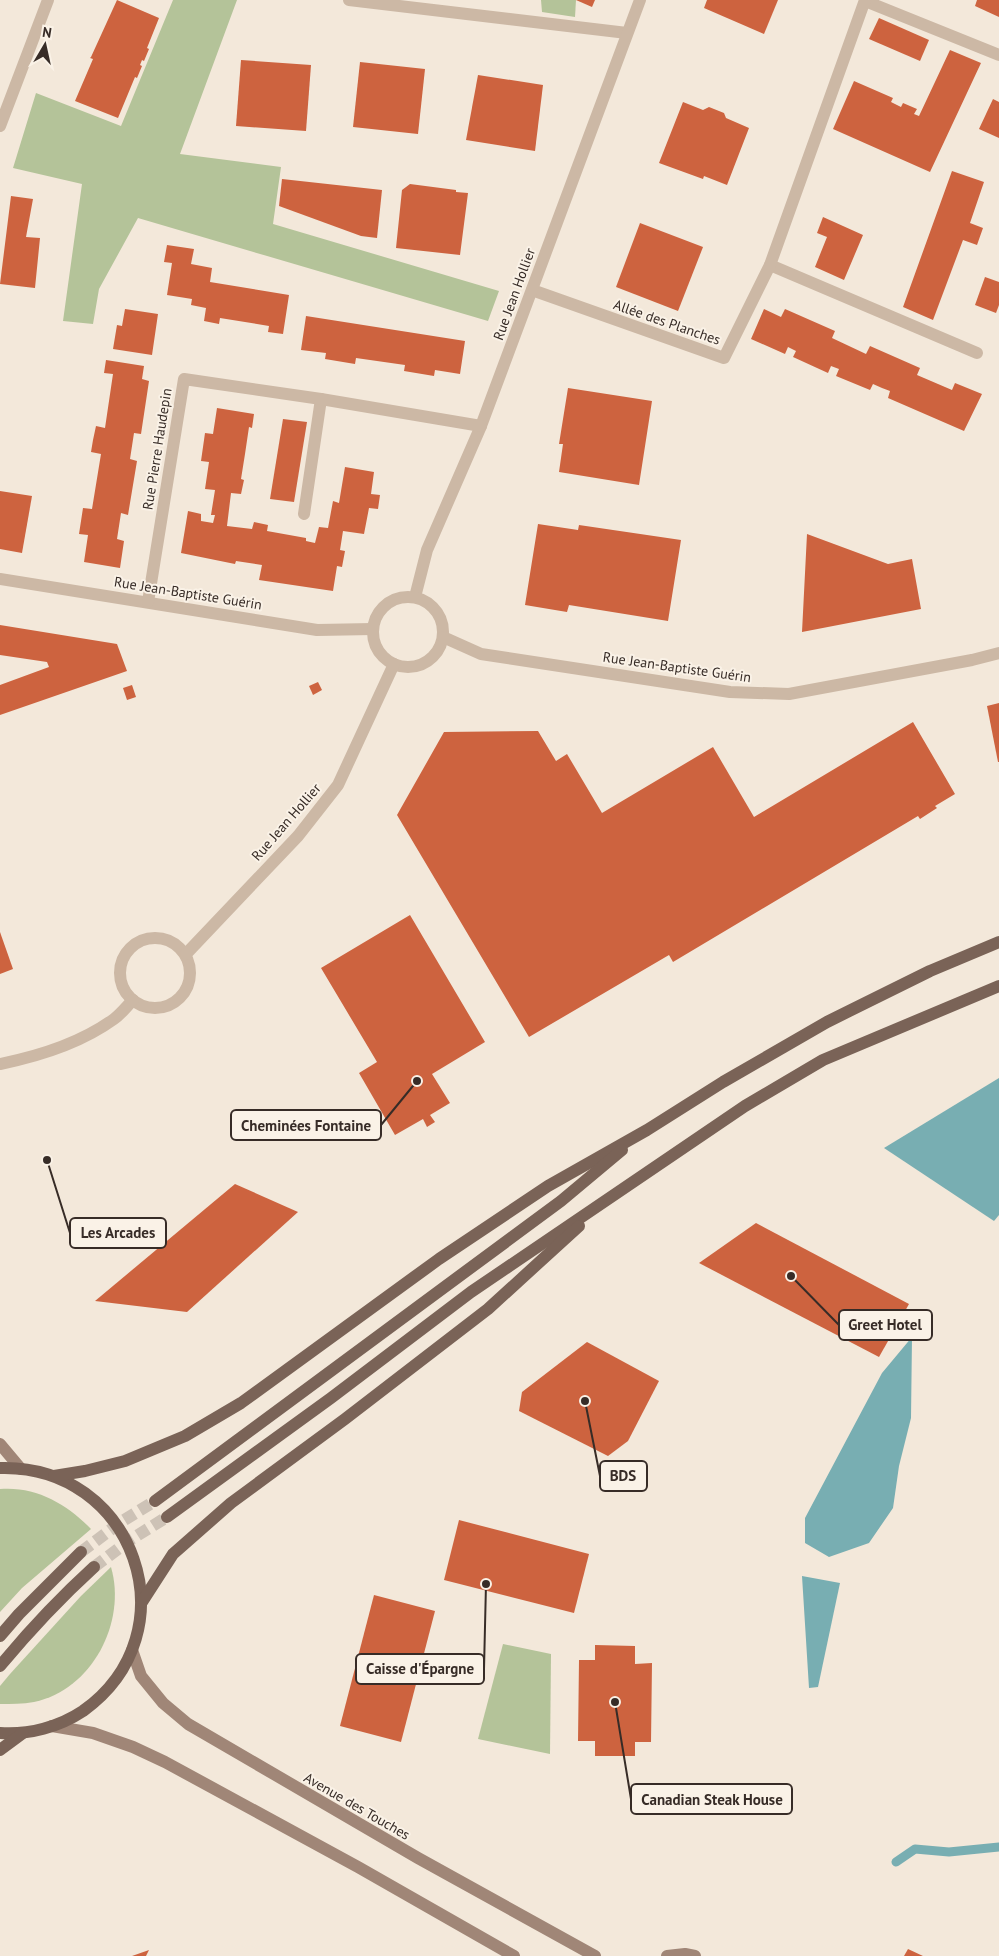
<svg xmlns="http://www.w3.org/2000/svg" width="999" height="1956" font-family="'PT Sans',sans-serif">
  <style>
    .green { fill: #b4c399 }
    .water { fill: #78aeb2 }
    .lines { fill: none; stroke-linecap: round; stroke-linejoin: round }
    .stream { stroke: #78aeb2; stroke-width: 9 }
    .building { fill: #cd633f }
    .primary-tunnel { stroke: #cdc2b6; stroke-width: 12; stroke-dasharray: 12 6; stroke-linecap: butt }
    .street { stroke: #ccb8a5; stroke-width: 12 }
    .secondary { stroke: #a08677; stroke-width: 12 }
    .primary { stroke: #7a6357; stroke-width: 12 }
    .labels { text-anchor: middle; stroke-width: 4; stroke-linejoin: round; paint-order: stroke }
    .street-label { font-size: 14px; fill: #372c27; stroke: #faf2e7 }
    .leader { fill: none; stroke: #372c27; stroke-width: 2 }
    .callout-dot { fill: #372c27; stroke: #faf2e7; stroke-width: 2 }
    .callout { fill: #faf2e7; stroke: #372c27; stroke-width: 2 }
    .callout-label { font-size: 15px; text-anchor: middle; font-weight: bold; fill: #372c27 }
  </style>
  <rect width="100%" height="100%" fill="#f3e8da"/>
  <g class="green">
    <path d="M173 0H237L180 154 281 167 273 224 499 291 488 321 138 218 99 289 93 324 63 321 82 184 13 168 36 93 121 126Z"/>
    <path d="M541 0H576L575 17 542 12Z"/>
    <path d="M0 1489C36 1486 67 1504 91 1529L22 1588 0 1612Z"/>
    <path d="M111 1567C127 1622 92 1690 34 1702 23 1704 11 1704 0 1704V1686L10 1674 81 1596Z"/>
    <path d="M503 1644 551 1654 550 1754 478 1739Z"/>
  </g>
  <g class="water">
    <path d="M999 1078V1215L994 1221 884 1148Z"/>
    <path d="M912 1337 911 1418 899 1466 893 1508 869 1543 829 1557 805 1543V1518L882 1373Z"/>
    <path d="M802 1576 840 1583 818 1687 809 1688Z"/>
  </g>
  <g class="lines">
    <path class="stream" d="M896 1862 915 1849 949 1852 999 1847"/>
  </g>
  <g class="building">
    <path d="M117 0 159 18 147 48 149 49 144 61 142 60 140 65 142 66 137 78 135 77 118 118 75 101 93 59 90 58 91 57Z"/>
    <path d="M576 0H595L592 7Z"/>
    <path d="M707 0H778L764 34 704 8Z"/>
    <path d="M977 0H999V17L975 6Z"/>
    <path d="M879 18 929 40 920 61 869 39Z"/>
    <path d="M950 50 981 63 930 172 833 129 854 81 893 98 891 102 901 107 903 103 917 109 914 114 919 116Z"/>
    <path d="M241 60 311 65 306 131 236 126Z"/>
    <path d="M360 62 425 69 418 134 353 127Z"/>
    <path d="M478 75 543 85 535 151 466 140Z"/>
    <path d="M993 99 999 102V138L979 129Z"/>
    <path d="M683 102 703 110 709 107 724 113 726 118 749 128 727 185 704 176 703 179 659 163Z"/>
    <path d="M952 171 984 182 970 223 983 228 977 245 963 240 933 320 903 307Z"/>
    <path d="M282 179 382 190 377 238 361 236 279 206Z"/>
    <path d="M410 184 456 190V192L468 193 460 255 396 248 402 190Z"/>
    <path d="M11 196 33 199 26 237 40 238 35 288 0 284Z"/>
    <path d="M823 217 863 235 844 280 815 267 827 237 817 233Z"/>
    <path d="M640 223 703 247 678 311 616 287Z"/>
    <path d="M167 245 194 249 191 264 212 268 210 282 289 295 283 334 268 332 269 326 245 322 220 318 219 324 204 321 206 308 191 305 192 299 167 295 172 263 164 262Z"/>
    <path d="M985 277 999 282V305L996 313 975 305Z"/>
    <path d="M125 309 158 314 152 355 113 349 117 325 122 326Z"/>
    <path d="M764 309 781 317 785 309 835 331 832 338 866 354 870 346 920 368 917 375 952 390 955 383 982 394 964 431 888 398 890 391 882 388 873 384 870 390 836 376 839 369 831 366 828 373 793 357 796 351 788 347 785 354 751 339Z"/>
    <path d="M306 316 465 341 460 374 435 370 434 376 404 371 405 365 356 358 355 364 325 359 326 353 301 350Z"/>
    <path d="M106 360 144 366 142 379 149 381 141 434 134 433 130 459 137 461 128 515 121 513 117 539 124 541 120 568 84 562 88 535 79 534 83 508 92 509 101 454 91 452 93 440 96 426 105 428 113 374 104 373Z"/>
    <path d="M568 388 652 401 639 485 559 472 563 444H559Z"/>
    <path d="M217 408 254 414 252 428 249 427 245 454 241 479 244 480 241 494 231 493 227 526 252 529 254 522 268 525 267 531 306 538V541L315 543 319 527 328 528 333 501 339 503 345 467 374 472 371 494 380 495 378 509 369 508 364 534 343 531 340 550 345 551 342 567 337 566 333 591 259 580 262 565 236 561 235 564 181 553 188 511 201 514V521L213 523 215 515H211L215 490 205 489 209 462 201 461 205 433 213 434Z"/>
    <path d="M283 419 307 422 294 502 270 499Z"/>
    <path d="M0 491 32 496 22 553 0 549Z"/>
    <path d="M538 524 578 530 579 525 681 540 668 621 569 605 567 612 525 605Z"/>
    <path d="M807 534 888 564 912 559 921 609 802 632Z"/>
    <path d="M0 625 117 644 127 671 0 715V685L49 667 47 662 0 655Z"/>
    <path d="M318 682 322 690 313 695 309 686Z"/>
    <path d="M132 685 136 697 127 700 123 688Z"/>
    <path d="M999 703V762H998L987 706Z"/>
    <path d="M913 722 955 794 935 806 937 808 920 819 918 816 673 962 669 955 529 1037 397 815 444 732 538 731 556 761 567 754 602 813 713 747 754 817Z"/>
    <path d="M410 915 485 1042 432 1074 450 1103 430 1115 435 1122 427 1127 423 1119 395 1135 359 1073 377 1062 321 968Z"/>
    <path d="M0 932 13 969 0 974Z"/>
    <path d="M235 1184 298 1212 187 1312 95 1301Z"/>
    <path d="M756 1223 909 1304 879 1357 699 1263Z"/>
    <path d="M587 1342 659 1381 628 1441 608 1456 519 1411 522 1392Z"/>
    <path d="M459 1520 589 1554 574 1613 444 1580Z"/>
    <path d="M374 1595 435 1611 401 1742 340 1726Z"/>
    <path d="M595 1645 635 1646V1664L652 1663 651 1742H635V1756H595V1741H578L579 1660H595Z"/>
    <path d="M908 1949 923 1956H904Z"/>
    <path d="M149 1950 146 1956H132Z"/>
  </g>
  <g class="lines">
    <g class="primary-tunnel">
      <path d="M81 1552 121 1522 155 1501"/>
      <path d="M94 1567 130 1540 167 1517"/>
    </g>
    <g class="street">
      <path d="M349 0 627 33"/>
      <path d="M865 1 999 55"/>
      <path d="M0 126 48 0"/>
      <path d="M770 265 977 353"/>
      <path d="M532 290 724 358 770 265 865 0"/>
      <path d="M304 514 321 399"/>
      <path d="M0 579 317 630 373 629"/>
      <path d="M415 597 427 550 481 426 640 0"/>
      <circle cx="408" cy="632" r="35"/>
      <path d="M148 602 184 379 321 399 481 426"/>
      <path d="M443 637 481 654 730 692 789 694 972 660 999 653"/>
      <circle cx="155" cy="973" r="35"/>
      <path d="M186 954 298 836 338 785 394 664"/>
      <path d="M0 1064C40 1056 81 1043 114 1019 121 1014 127 1006 133 1000"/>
    </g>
    <g class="secondary">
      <path d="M0 1444 21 1469"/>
      <path d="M132 1650 141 1676 163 1703 188 1724 418 1858 595 1956"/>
      <path d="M52 1726 93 1733 133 1747 165 1762 358 1867 514 1956"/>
      <path d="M667 1956 685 1954 695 1956"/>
    </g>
    <g class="primary">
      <path d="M0 1468C134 1464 194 1632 83 1711 59 1727 29 1735 0 1733"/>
      <path d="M54 1476 85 1471 125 1461 185 1436 241 1403 439 1259 548 1186 647 1130 723 1082 827 1022 930 971 999 942"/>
      <path d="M155 1501 561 1201 622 1150"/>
      <path d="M167 1517 331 1398 471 1292 745 1106 823 1060 999 986"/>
      <path d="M142 1602 173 1554 231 1503 345 1419 488 1309 579 1226"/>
      <path d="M0 1636 19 1614 81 1552"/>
      <path d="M0 1666C29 1631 60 1598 94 1567"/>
      <path d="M0 1750 23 1733"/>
    </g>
  </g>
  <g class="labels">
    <g class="street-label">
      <text transform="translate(514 294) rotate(-70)" y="5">Rue Jean Hollier</text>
      <text transform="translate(667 322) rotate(19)" y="5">Allée des Planches</text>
      <text transform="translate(157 449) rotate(-81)" y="5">Rue Pierre Haudepin</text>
      <text transform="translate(188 593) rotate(9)" y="5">Rue Jean-Baptiste Guérin</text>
      <text transform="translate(677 667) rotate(8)" y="5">Rue Jean-Baptiste Guérin</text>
      <text transform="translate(286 822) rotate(-49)" y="5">Rue Jean Hollier</text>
      <text transform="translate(357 1806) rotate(30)" y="5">Avenue des Touches</text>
    </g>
  </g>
  <path class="leader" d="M417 1081L381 1125M47 1160L70 1233M791 1276L839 1325M585 1401L600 1476M486 1584L484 1669M615 1702L631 1799"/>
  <g class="callout-dot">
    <circle cx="417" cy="1081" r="5"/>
    <circle cx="47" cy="1160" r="5"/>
    <circle cx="791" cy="1276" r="5"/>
    <circle cx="585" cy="1401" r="5"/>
    <circle cx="486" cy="1584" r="5"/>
    <circle cx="615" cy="1702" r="5"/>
  </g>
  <g class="callout">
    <rect x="231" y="1110" width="150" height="30" rx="5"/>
    <rect x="70" y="1218" width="96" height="30" rx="5"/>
    <rect x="839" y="1310" width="93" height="30" rx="5"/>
    <rect x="600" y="1461" width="47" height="30" rx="5"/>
    <rect x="356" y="1654" width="128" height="30" rx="5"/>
    <rect x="631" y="1784" width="161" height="30" rx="5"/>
  </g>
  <g class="callout-label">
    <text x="306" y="1131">Cheminées Fontaine</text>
    <text x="118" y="1238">Les Arcades</text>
    <text x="885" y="1330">Greet Hotel</text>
    <text x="623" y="1481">BDS</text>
    <text x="420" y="1674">Caisse d'Épargne</text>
    <text x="712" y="1805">Canadian Steak House</text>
  </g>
  <g transform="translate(45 45) rotate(9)" stroke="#faf2e7" stroke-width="4" paint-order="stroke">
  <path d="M0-4L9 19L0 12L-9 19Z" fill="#372c27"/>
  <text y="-8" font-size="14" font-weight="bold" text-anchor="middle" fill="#372c27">N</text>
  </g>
</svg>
